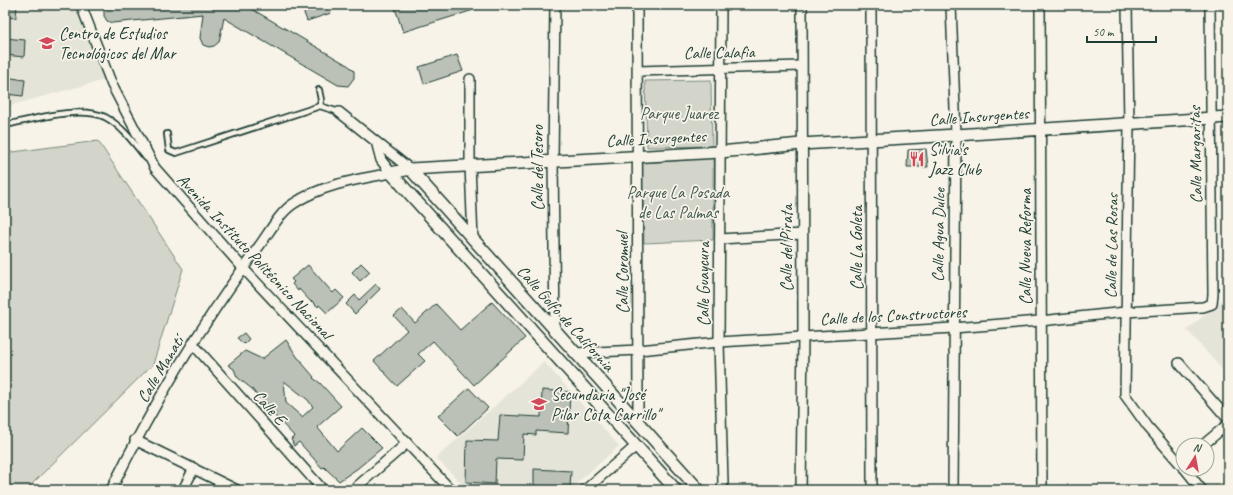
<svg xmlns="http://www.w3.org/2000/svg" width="1233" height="495" font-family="Caveat,sans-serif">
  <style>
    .built { fill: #e5e4d9 }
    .green { fill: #d3d5ca; stroke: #79897f }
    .building { fill: #bbc1b6; stroke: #1f3d34; fill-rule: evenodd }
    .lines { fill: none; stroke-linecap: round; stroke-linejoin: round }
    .service-casing { stroke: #1f3d34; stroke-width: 8 }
    .minor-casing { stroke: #1f3d34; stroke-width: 12 }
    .tertiary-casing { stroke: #1f3d34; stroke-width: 14 }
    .service { stroke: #f7f3e8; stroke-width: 4.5 }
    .minor { stroke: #f7f3e8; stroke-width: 9 }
    .tertiary { stroke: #f7f3e8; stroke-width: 11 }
    .labels { text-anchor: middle; stroke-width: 3.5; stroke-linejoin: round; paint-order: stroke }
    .poi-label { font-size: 17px; fill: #1f3d34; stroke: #f7f3e8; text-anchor: start }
    .street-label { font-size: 17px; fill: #1f3d34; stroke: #f7f3e8 }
    .park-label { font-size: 17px; fill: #435b52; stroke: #f7f3e8 }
  </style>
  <rect width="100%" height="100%" fill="#f7f3e8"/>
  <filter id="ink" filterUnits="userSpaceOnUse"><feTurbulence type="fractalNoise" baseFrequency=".025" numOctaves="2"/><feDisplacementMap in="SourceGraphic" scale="8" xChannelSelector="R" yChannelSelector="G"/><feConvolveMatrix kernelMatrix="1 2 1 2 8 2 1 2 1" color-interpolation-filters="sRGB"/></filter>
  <g filter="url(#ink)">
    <g class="built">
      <path d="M5 5H75L104 80 5 107Z"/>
      <path d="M1228 295V376L1187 330Z"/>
      <path d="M544 362 619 446 569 490H468L436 458Z"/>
    </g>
    <g class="green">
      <path d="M711 80 712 146 647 147 645 81Z"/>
      <path d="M98 141 183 269 153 364 26 490H5V153Z"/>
      <path d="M713 158V240L644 243 642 163Z"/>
    </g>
    <g class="building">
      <path d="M5 5H17L16 18 5 17Z"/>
      <path d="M109 5H245L349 66 354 71V78L348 86 338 85 224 18 219 42 214 46 209 47 203 45 200 38 203 14 112 23 107 21 104 16V10Z"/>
      <path d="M301 5H328L331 13 307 21Z"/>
      <path d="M394 5H482L483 7 403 32Z"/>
      <path d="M5 38 25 40 24 57 5 55Z"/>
      <path d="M457 55 463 71 424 84 419 67Z"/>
      <path d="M5 77 25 80 23 96 5 94Z"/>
      <path d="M926 149 928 167H907L908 150Z"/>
      <path d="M361 263 370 272 360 281 352 272Z"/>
      <path d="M308 265 333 293 336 290 344 298 327 313 319 305 318 307 312 301 311 302 299 289 298 291 292 284 294 282 291 279Z"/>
      <path d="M376 284 380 289 355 314 346 304 355 295 359 300Z"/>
      <path d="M492 302 525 338 474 385 433 341 418 354 425 361 397 386 374 361 407 330 394 316 402 309 415 323 436 304 460 330Z"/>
      <path d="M244 333 249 339 244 344 237 338Z"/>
      <path d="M286 340 298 358 303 362 302 363 314 377 313 378 320 383 341 406 317 427 337 451 362 428 382 448 358 468 339 481 324 467 322 468 299 442 294 446 291 439 295 437 274 415 276 413 268 408 270 406 258 397 252 389 237 377 234 369 228 365 245 351 262 359ZM284 381 308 400 313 407 302 417 286 403Z"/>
      <path d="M469 388 488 408 458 436 438 416Z"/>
      <path d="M542 390 570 392 568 433 536 431V435L524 434 523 460 496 459 495 484 466 482 467 440 498 441 500 415 541 417Z"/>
      <path d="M534 469 571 471 570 488 534 486Z"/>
    </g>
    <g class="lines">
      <defs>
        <g id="service">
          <path d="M319 90 321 100 320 106"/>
          <path d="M5 125C32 120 79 105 105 117 122 126 134 143 146 158"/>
          <path d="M167 134 169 150 176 153 320 106 339 112"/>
        </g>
        <g id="minor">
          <path d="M81 5 112 85 155 168 243 268 451 490"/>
          <path d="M637 5 638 422"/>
          <path d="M871 5 872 490"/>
          <path d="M951 5 956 135 953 490"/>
          <path d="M1040 5 1042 490"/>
          <path d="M1127 5 1129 124 1125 395 1148 427 1183 467"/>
          <path d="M638 71 801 66"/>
          <path d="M470 79V165L473 240"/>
          <path d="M339 112 410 169"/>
          <path d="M720 239 802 234"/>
          <path d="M555 331 553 160 555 5"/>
          <path d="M193 344 323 490"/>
          <path d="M575 353 639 350 719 342 953 328 1040 321 1126 312 1203 307 1212 304 1213 294 1210 5"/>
          <path d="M1179 363 1228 419"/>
          <path d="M135 440 237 490"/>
          <path d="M1203 445 1228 424"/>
          <path d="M1185 469 1202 490"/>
          <path d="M111 490C152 406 202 324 257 249 268 235 278 214 293 204 321 185 358 179 391 173L381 160 377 145"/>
          <path d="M183 490 194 468"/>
          <path d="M353 490 407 443"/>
          <path d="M585 490 636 446"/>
          <path d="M721 490 723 483 719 342 721 5"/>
          <path d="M801 490 803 336 802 5"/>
        </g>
        <g id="tertiary">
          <path d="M410 169 699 490"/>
          <path d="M676 490 391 173 410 169 720 152 801 144 956 135 1228 117"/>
        </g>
      </defs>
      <use href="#service" class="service-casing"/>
      <use href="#minor" class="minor-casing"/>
      <use href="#tertiary" class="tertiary-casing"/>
      <use href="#service" class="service"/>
      <use href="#minor" class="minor"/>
      <use href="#tertiary" class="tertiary"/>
    </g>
  </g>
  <defs>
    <symbol id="school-bare" viewBox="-9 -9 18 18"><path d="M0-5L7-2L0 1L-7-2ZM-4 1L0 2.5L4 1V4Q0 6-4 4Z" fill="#d1495b" stroke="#f7f3e8" stroke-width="2.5" paint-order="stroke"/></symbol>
    <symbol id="restaurant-bare" viewBox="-9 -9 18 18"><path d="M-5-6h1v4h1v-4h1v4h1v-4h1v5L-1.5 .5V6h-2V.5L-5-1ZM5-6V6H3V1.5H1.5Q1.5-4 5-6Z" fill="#d1495b" stroke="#f7f3e8" stroke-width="2.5" paint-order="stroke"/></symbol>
  </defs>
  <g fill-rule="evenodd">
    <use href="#school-bare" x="36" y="32" width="22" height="22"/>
    <use href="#restaurant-bare" x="906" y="148" width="22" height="22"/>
    <use href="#school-bare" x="528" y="393" width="22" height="22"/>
  </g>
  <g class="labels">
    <g class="poi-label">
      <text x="59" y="39">Centro de Estudios<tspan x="59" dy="20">Tecnológicos del Mar</tspan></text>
      <text x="929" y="155">Silvia's<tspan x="929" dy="20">Jazz Club</tspan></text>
      <text x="551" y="400">Secundaria "José<tspan x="551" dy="20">Pilar Cota Carrillo"</tspan></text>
    </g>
    <g class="street-label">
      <text transform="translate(719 52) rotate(-1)" y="6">Calle Calafia</text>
      <text transform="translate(979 116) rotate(-4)" y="6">Calle Insurgentes</text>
      <text transform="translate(656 138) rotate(-3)" y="6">Calle Insurgentes</text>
      <text transform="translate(1195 155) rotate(-91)" y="6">Calle Margaritas</text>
      <text transform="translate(537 168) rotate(-90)" y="6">Calle del Tesoro</text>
      <text transform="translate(938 235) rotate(-89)" y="6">Calle Agua Dulce</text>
      <text transform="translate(1111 246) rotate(-89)" y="6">Calle de Las Rosas</text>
      <text transform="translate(1025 247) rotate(-90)" y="6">Calle Nueva Reforma</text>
      <text transform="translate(786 248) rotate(-90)" y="6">Calle del Pirata</text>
      <text transform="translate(856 248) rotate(-90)" y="6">Calle La Goleta</text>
      <text transform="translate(255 256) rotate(47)" y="6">Avenida Instituto Politécnico Nacional</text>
      <text transform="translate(622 273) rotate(-90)" y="6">Calle Coromuel</text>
      <text transform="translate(703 284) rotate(-90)" y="6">Calle Guaycura</text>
      <text transform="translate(893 315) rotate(-3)" y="6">Calle de los Constructores</text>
      <text transform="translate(566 318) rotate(48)" y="6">Calle Golfo de California</text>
      <text transform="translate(160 369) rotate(-59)" y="6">Calle Manatí</text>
      <text transform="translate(270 407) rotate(48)" y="6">Calle E</text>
    </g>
    <g class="park-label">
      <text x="679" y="119">Parque Juarez</text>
      <text x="678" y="198">Parque La Posada<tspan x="678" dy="20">de Las Palmas</tspan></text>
    </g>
  </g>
  <rect width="1233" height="495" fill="none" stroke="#f7f3e8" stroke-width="20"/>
  <rect x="10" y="10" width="1213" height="475" fill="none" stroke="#1f3d34" stroke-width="1.5" filter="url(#ink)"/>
  <g transform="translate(1195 457) rotate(11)"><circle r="19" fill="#f7f3e8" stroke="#a1aaa0"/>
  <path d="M0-3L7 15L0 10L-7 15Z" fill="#d1495b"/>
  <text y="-6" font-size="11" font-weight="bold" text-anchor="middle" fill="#1f3d34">N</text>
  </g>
  <path d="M1087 36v6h69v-6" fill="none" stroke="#1f3d34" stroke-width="2"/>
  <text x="1093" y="36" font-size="12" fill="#1f3d34" stroke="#f7f3e8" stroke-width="3" paint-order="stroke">50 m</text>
</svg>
